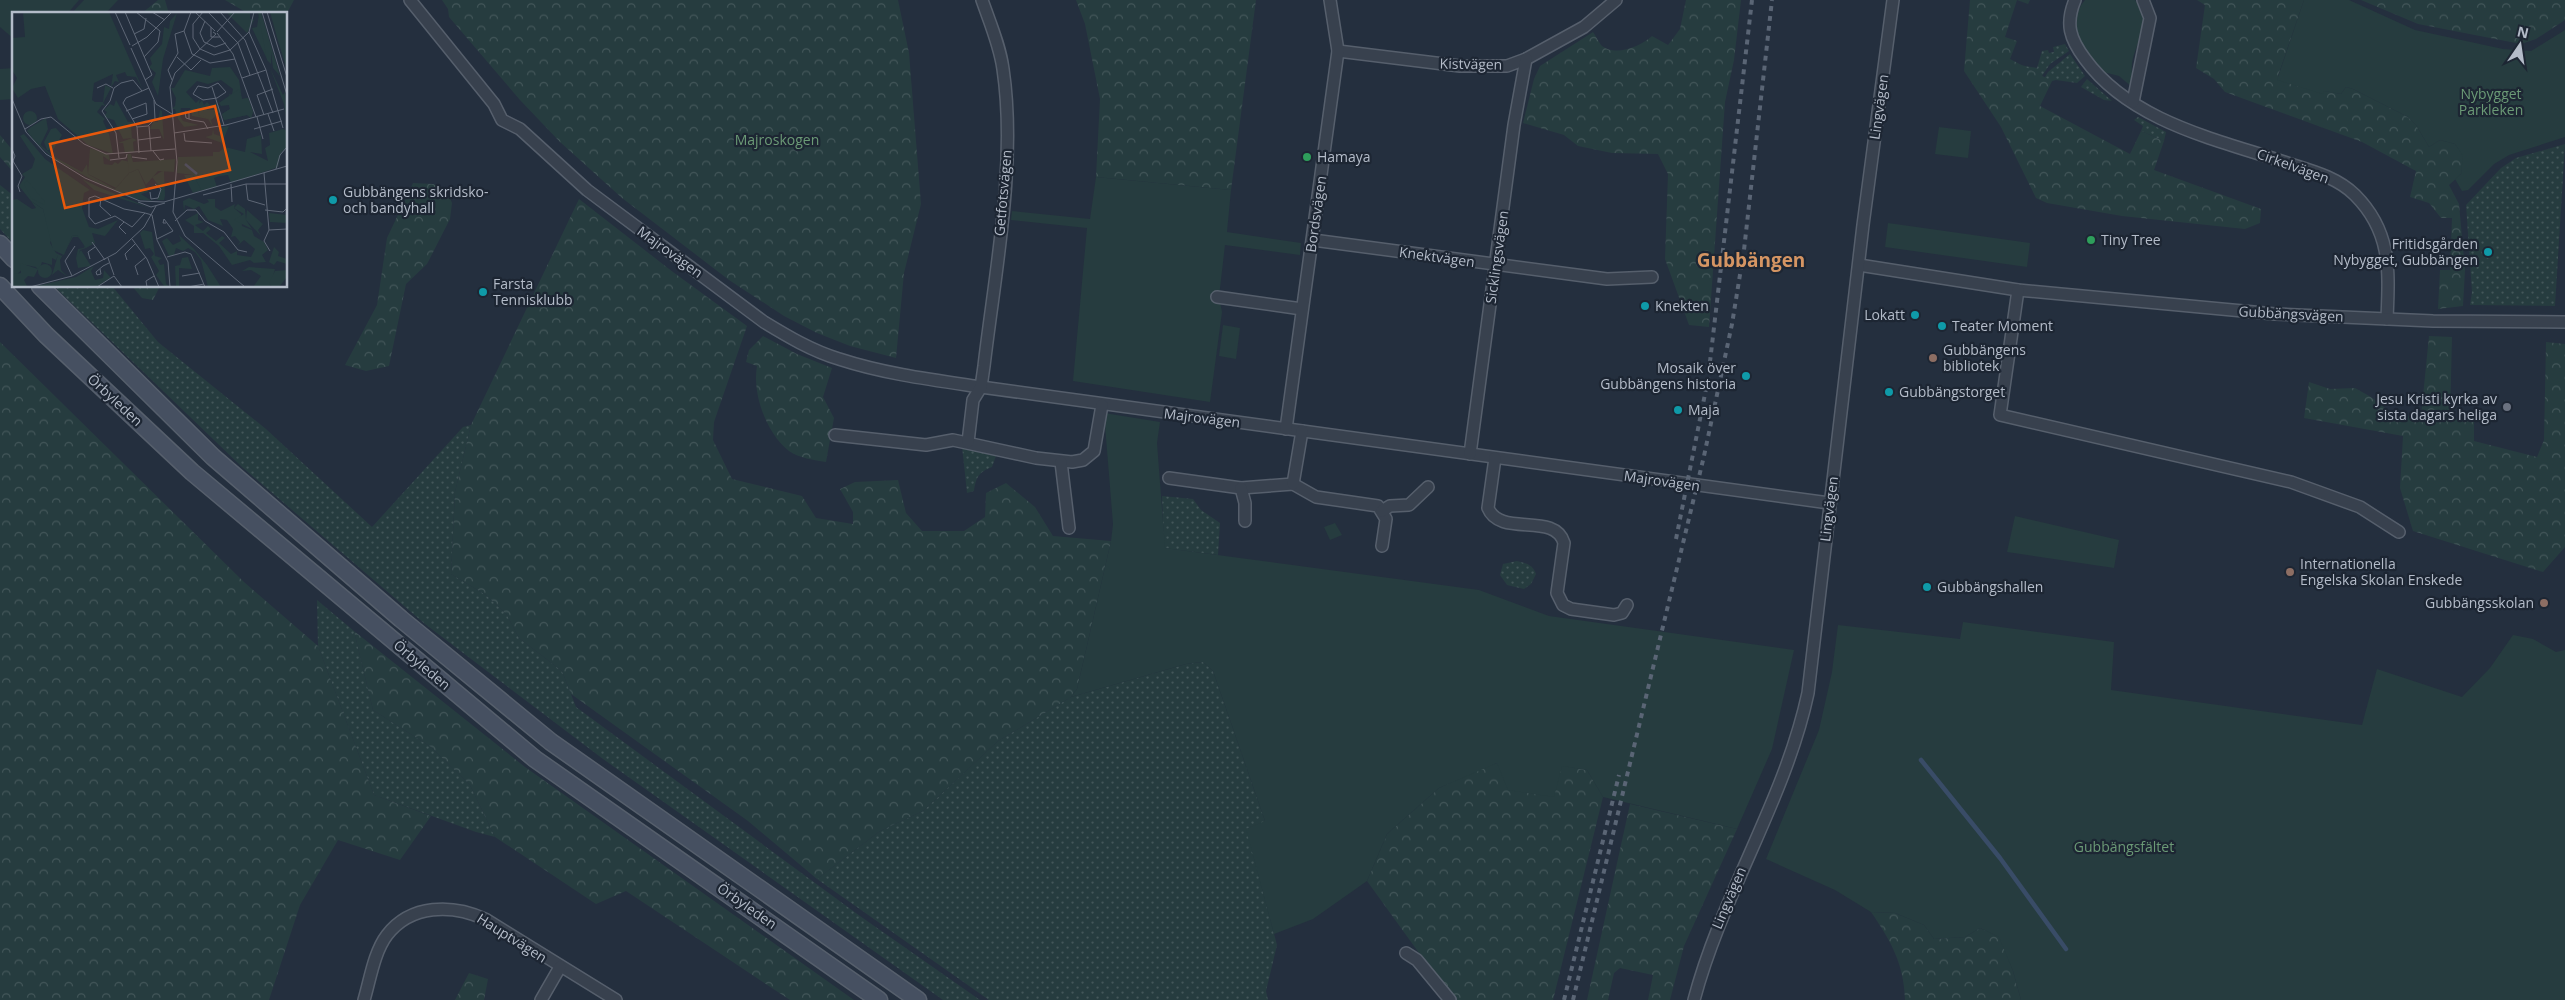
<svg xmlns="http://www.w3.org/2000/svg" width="2565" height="1000" font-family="'Open Sans',sans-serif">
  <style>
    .grass { fill: url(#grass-dots) }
    .forest { fill: url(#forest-crowns) }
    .park { fill: #263c3f }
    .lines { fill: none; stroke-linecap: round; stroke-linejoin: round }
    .stream { stroke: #394c67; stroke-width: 4.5 }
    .street-casing { stroke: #565f6c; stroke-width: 14 }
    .secondary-casing { stroke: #565f6c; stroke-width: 19 }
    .street { stroke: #38414e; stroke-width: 11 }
    .secondary { stroke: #465061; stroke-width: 16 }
    .rail { stroke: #5a6575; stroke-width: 4; stroke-dasharray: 5 5; stroke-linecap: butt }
    .leisure-dot { fill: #2e9e5b; stroke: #1d2633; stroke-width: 2 }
    .culture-dot { fill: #0f9aa8; stroke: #1d2633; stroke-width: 2 }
    .education-dot { fill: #8d6e63; stroke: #1d2633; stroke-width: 2 }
    .worship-dot { fill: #6b7280; stroke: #1d2633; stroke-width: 2 }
    .labels { text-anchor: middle; stroke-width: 4.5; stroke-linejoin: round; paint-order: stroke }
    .street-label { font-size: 14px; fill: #b4bcc9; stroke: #1d2633 }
    .park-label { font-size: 14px; fill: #6b9a76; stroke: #1d2633 }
    .poi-label { font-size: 14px; fill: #b4bcc9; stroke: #1d2633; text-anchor: start }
    .district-label { font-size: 19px; font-weight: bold; fill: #d59563; stroke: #1d2633 }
    .inset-river { fill: none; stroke: #394c67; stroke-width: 2.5 }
    .inset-road { fill: none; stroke: #5e6776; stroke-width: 1 }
    .view { fill: #e8590c; fill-opacity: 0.15; stroke: #e8590c; stroke-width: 2.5 }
    .inset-edge { fill: none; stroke: #b4bcc9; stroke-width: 2.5 }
  </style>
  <defs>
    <pattern id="grass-dots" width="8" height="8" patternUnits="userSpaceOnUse" patternTransform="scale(1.25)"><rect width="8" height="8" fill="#263c3f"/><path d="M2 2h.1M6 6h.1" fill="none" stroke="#435659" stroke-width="1.8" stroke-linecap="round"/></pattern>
    <pattern id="forest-crowns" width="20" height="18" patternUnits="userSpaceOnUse" patternTransform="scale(1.25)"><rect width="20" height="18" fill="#263c3f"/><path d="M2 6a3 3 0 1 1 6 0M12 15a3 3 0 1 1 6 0" fill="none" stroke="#435659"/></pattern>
  </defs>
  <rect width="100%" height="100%" fill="#242f3e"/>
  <g class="grass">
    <path d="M2065 44 2069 51 2050 64 2042 76 2020 65 2037 68 2042 51 2048 50 2049 53 2054 52 2053 47Z"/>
    <path d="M2070 54 2085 76 2077 83 2056 80 2041 84 2048 72Z"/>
    <path d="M2087 79 2112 101 2104 100 2081 87Z"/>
    <path d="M2138 117 2166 132 2164 141 2141 131 2143 126 2134 120Z"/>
    <path d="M2565 144 2555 306 2470 305 2472 292 2466 205 2501 168 2516 158Z"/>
    <path d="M0 185 14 196V244L0 229Z"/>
    <path d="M54 286H112L158 342 266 429 372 527 463 427 471 425 455 492 451 574 486 595 507 615 519 638 562 671 576 707 860 916 980 1000H943L603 759 425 624 242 467Z"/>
    <path d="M962 446 996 456 992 467C979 472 976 477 974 491L967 493Z"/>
    <path d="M1162 496 1193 499 1201 510 1220 523 1218 555 1164 548Z"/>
    <path d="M1517 561C1526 563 1533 565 1536 574L1531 584 1524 589 1507 585 1500 575 1503 564Z"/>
    <path d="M317 600 354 631 373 710 431 747 470 785 495 837 476 832 374 795 318 646Z"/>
    <path d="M1203 662 1213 671 1265 821 1252 850 1277 945 1266 991 1268 1000H989L817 879 880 831 923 811 998 741 1071 697 1186 664Z"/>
  </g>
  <g class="forest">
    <path d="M158 0H165L169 14H141Z"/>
    <path d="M225 0H294L286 15 249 14Z"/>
    <path d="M442 0H898L909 53 921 204 904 273 896 358 850 346 817 333 784 316 729 280 622 198 560 142 520 100 449 17 448 9Z"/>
    <path d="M1076 0H1256L1231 190 1096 177 1100 99 1085 24Z"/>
    <path d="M1686 0H1741L1734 60 1725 102 1709 327 1689 325 1665 259 1668 174 1658 154 1612 153 1578 146 1564 135 1523 123 1534 79 1540 66 1593 32C1596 36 1599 43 1602 46 1616 57 1641 46 1652 36L1668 45 1680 29Z"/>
    <path d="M1970 0H2030L2028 4 2017 0 2005 37 2017 41 2010 59 2052 81 2040 106 2130 154 2141 131 2164 141 2154 170 2261 209 2260 223 2245 229 2122 216 2047 203 2036 198 2001 127 1964 71Z"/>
    <path d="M2197 0H2304L2278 76 2320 90 2341 94 2346 87 2353 89 2408 117 2416 125 2429 147 2440 140 2455 144 2464 156 2461 174 2449 185 2459 204 2465 270 2463 306 2438 309 2440 270H2450L2452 218H2441L2429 203 2410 197 2416 171 2362 142 2225 92 2214 79 2196 68 2205 5Z"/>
    <path d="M2361 0H2565V20L2536 39 2521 44 2418 24Z"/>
    <path d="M0 135 14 152V173L0 157Z"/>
    <path d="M413 183 433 184 446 189 452 203 450 219 427 264 406 284 389 366 366 371 345 365 377 305 387 238Z"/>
    <path d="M579 199 673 272 747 326 714 422 713 440 732 479 802 496 816 518 853 524V512L840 489 855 482 898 480 906 513 922 531H964L985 517 986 493 1006 483 1035 507 1053 536 1111 541 1077 689 1071 697 998 741 923 811 880 831 817 879 748 821 571 694 562 671 519 638 507 615 486 595 451 574 455 492 471 425Z"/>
    <path d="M132 286H160L153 300 142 298Z"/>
    <path d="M763 336 797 354 832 368 823 397 834 418 826 462C814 460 799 458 789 451 766 433 752 393 757 366L746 362 749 350Z"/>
    <path d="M2429 336 2452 337 2450 419 2474 420V441L2537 457 2544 440 2546 342 2565 344V547L2543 572 2413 531 2400 488 2403 436 2304 418 2309 382 2330 389 2355 388 2371 397 2394 415 2421 416Z"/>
    <path d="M0 342 244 582 318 646 374 795 431 816 400 860 338 840 300 905 269 1000H0Z"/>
    <path d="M354 631 525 767 854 1000H790L626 891 596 904 495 837 470 785 431 747 373 710Z"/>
    <path d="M1518 757 1587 770 1603 797 1553 1000H1453L1367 881 1387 834 1439 788 1487 766Z"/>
    <path d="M1630 804 1737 829 1684 946 1670 1000H1648L1653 975 1620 968 1614 973 1608 1000H1587Z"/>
    <path d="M1871 912 1895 913 1924 925 1934 939 1965 937 1980 928 2000 937 2013 971 2021 1000H1905C1904 964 1891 941 1871 912Z"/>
    <path d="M469 973 488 979 484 1000H455Z"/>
  </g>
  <g class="park">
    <path d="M0 0H79L67 14H14V39L0 27Z"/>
    <path d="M84 0H118L105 14H71Z"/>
    <path d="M2085 0H2135C2154 22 2136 40 2132 63 2131 71 2133 79 2132 87L2119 76 2103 72C2086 52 2063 26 2085 0Z"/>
    <path d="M2304 0H2349L2415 30 2503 49 2531 51 2565 30V137L2509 155 2494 164 2468 190 2462 191 2455 179 2461 174 2463 156 2455 144 2440 140 2429 147 2416 125 2408 117 2353 89 2346 87 2341 94 2324 91 2323 94 2277 80Z"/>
    <path d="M14 68V99L0 100V69Z"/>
    <path d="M1939 127 1971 131 1968 158 1935 154Z"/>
    <path d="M1096 177 1231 190 1227 232 1301 243 1300 255 1225 245 1219 297 1222 312 1210 402 1073 381 1087 228 1011 220 1012 211 1090 219Z"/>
    <path d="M1888 223 2030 243 2027 267 1885 247Z"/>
    <path d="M1223 325 1240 328 1236 359 1219 356Z"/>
    <path d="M1104 413 1160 422 1157 443 1165 548 1479 590 1549 616 1794 650 1772 749 1737 829 1603 797 1587 770 1562 766 1554 797 1508 790 1497 763 1439 788 1387 834 1367 881 1313 919 1274 934 1246 829 1265 821 1213 671 1203 662 1186 664 1071 697 1077 689 1111 541 1113 524Z"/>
    <path d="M2015 516 2119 540 2114 568 2007 552Z"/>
    <path d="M1335 523 1342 535 1330 540 1324 527Z"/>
    <path d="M1963 622 2114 642 2111 690 2362 725 2377 669 2462 697 2490 668 2513 635 2533 639 2556 652 2565 650V1000H2021L2013 971 1999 937 1980 928 1965 937 1934 939 1924 925 1895 913 1871 912 1835 890 1766 859 1819 730 1832 672 1838 625 1960 639Z"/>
  </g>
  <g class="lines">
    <path class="stream" d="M1921 760 2000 858 2066 949"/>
    <defs>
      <g id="street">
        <path d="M410 0 494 104 502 120 520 129 587 190 764 322C787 336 812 351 839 359 885 374 933 380 981 387L1829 503"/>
        <path d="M2075 0C2065 24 2070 39 2085 59 2130 121 2215 139 2284 162 2308 170 2336 176 2355 195 2392 232 2389 271 2387 319"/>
        <path d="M1338 51 1460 66H1507L1526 59 1584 27 1616 0"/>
        <path d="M2133 102 2150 18 2143 0"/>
        <path d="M1313 240 1607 279 1652 277"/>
        <path d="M1859 265 2018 290 2275 314 2433 321 2565 322"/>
        <path d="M2018 290 2000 415 2291 482 2360 507 2399 532"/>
        <path d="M1217 297 1302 309"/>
        <path d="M1286 429 1338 51 1330 0"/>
        <path d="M835 435 926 445 953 440 1036 458 1072 462 1083 460 1094 451 1102 405"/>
        <path d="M968 442 973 400 981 387 984 366C995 272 1017 163 1003 69 1000 46 990 23 982 0"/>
        <path d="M1470 454 1514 125 1526 59"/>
        <path d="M1495 458 1488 508C1500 538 1555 511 1564 543L1557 593 1563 605 1571 609 1614 615 1622 613 1627 605"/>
        <path d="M1061 462 1069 528"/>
        <path d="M1169 478 1241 488 1293 484 1316 497 1378 506 1386 519 1382 546"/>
        <path d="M1293 484 1302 431"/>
        <path d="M1241 488 1245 503V521"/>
        <path d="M1382 511 1390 506 1409 505 1428 487"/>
        <path d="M1406 953 1417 960 1450 1000"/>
        <path d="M364 1000C370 980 374 952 387 935 411 904 452 904 485 919L616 1000"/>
        <path d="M541 1000 560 967"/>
        <path d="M1694 1000C1722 894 1785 800 1808 693L1863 225 1893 0"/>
      </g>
      <g id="secondary">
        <path d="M0 244 14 259"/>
        <path d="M0 286 46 335 192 472 535 759 879 1000"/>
        <path d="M40 286 213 457 401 619 551 742 918 1000"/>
      </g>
    </defs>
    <use href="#street" class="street-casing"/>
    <use href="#secondary" class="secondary-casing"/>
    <use href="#street" class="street"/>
    <use href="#secondary" class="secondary"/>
    <g class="rail">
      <path d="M1676 539 1708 379 1752 0"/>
      <path d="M1564 1000 1619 775"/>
      <path d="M1573 1000 1704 456 1732 324 1744 250 1772 0"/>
    </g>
  </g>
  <g class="leisure-dot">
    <circle cx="1307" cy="157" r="5"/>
    <circle cx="2091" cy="240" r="5"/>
  </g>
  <g class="culture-dot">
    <circle cx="333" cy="200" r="5"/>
    <circle cx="2488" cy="252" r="5"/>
    <circle cx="483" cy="292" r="5"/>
    <circle cx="1645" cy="306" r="5"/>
    <circle cx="1915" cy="315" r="5"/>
    <circle cx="1942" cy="326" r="5"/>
    <circle cx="1746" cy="376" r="5"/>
    <circle cx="1889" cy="392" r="5"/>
    <circle cx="1678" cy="410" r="5"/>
    <circle cx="1927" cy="587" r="5"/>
  </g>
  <g class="education-dot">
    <circle cx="1933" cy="358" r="5"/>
    <circle cx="2290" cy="572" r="5"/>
    <circle cx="2544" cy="603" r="5"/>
  </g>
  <circle class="worship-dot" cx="2507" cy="407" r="5"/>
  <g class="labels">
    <g class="street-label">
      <text transform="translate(1471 64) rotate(1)" y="5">Kistvägen</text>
      <text transform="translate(1879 107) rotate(-82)" y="5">Lingvägen</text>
      <text transform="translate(2293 166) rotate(20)" y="5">Cirkelvägen</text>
      <text transform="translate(1003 193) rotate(-85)" y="5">Getfotsvägen</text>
      <text transform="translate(1316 214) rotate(-82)" y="5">Bordsvägen</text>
      <text transform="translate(670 252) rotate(36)" y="5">Majrovägen</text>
      <text transform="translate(1437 257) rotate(8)" y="5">Knektvägen</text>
      <text transform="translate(1497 257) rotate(-82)" y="5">Sicklingsvägen</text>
      <text transform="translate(2291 314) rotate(3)" y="5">Gubbängsvägen</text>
      <text transform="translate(115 400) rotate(43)" y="5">Örbyleden</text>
      <text transform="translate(1202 418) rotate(7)" y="5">Majrovägen</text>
      <text transform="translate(1662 481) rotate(8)" y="5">Majrovägen</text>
      <text transform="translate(1829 509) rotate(-83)" y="5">Lingvägen</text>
      <text transform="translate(422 665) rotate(40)" y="5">Örbyleden</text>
      <text transform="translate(1729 898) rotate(-67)" y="5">Lingvägen</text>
      <text transform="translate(747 906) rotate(35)" y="5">Örbyleden</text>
      <text transform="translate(512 938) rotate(32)" y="5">Hauptvägen</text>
    </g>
    <g class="park-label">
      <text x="2491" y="99">Nybygget<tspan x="2491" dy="16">Parkleken</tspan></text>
      <text x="777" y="145">Majroskogen</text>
      <text x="2124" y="852">Gubbängsfältet</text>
    </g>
    <g class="poi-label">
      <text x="1317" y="162">Hamaya</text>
      <text x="343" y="197">Gubbängens skridsko-<tspan x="343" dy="16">och bandyhall</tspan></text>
      <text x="2101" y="245">Tiny Tree</text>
      <text x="2478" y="249" text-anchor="end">Fritidsgården<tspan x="2478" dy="16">Nybygget, Gubbängen</tspan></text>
      <text x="493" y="289">Farsta<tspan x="493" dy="16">Tennisklubb</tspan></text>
      <text x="1655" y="311">Knekten</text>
      <text x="1905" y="320" text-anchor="end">Lokatt</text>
      <text x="1952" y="331">Teater Moment</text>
      <text x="1943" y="355">Gubbängens<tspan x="1943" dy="16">bibliotek</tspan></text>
      <text x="1736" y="373" text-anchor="end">Mosaik över<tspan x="1736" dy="16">Gubbängens historia</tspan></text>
      <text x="1899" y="397">Gubbängstorget</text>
      <text x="2497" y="404" text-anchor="end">Jesu Kristi kyrka av<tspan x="2497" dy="16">sista dagars heliga</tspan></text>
      <text x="1688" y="415">Maja</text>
      <text x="2300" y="569">Internationella<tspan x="2300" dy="16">Engelska Skolan Enskede</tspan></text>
      <text x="1937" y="592">Gubbängshallen</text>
      <text x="2534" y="608" text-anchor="end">Gubbängsskolan</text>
    </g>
    <g class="district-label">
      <text x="1751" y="267">Gubbängen</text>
    </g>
  </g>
  <g transform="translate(12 12)">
    <rect width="275" height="275" fill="#242f3e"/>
    <path d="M247 3 256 44 255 47 240 16 245 15ZM19 115 24 129 41 144 70 160 75 152 76 162 103 177 117 161 126 157 136 180 129 182 140 189 124 187 82 169 44 148 23 130 15 119ZM5 187 20 197 24 196 19 189 31 197 40 226 38 231 44 241 50 244 60 224 65 223 73 231 74 236 68 238 67 243 64 246 66 237 72 236 73 232 66 225H61L48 248 49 258 56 265 46 258 40 263 46 243 44 248 40 246V253L30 250 27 260 24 255 14 253 0 268V188Z" fill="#263c3f"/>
    <path d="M11 0H97L131 78 124 65 115 64 113 60 104 63 107 70 103 69 99 75 101 62 82 71 80 88 83 90H91L93 73 99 76 91 91 94 94 90 93 85 100 93 107 91 109 97 122 101 142 76 133 46 107 33 74 19 77 6 86 0 76 5 66 0 58V26L13 25ZM246 0H249L268 64 261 56 259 40V52L255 48ZM165 1 151 47 146 84 140 70 144 61 137 55 140 52 138 46 150 32 152 15 157 17 158 9ZM218 55 227 68 230 87 236 86 241 100 239 106 235 103 212 108 210 102 218 97 217 93 207 91 218 85 217 82 220 83 221 77 209 68 196 72 185 69 174 80 184 91 188 87 187 92 190 88 192 93 195 90 198 93 206 91 201 97H187L186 103 198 105 201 115 196 107 180 104 178 96H169L168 104 171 109 187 113 172 115 166 107 163 97H160L163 94 164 86 159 76H162L173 58 198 64 200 56ZM258 56 271 83 273 80 275 110 272 92ZM104 88 116 110H122L119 113 120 126 111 127 102 108 92 105 95 100 92 98 98 92 102 94ZM148 98 150 99 152 128 147 117H138L141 110H146ZM11 106a7 7 0 1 1 14 0a7 7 0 1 1-14 0ZM34 106 36 117 28 134 19 123V115ZM217 114 210 131 193 125 200 123 201 117 202 122 208 124 207 116ZM12 122 33 147 78 178 72 181 70 196 77 215 86 217 106 208 93 224 80 221 83 231 74 236 65 223 60 224 52 243 41 238 31 197 19 189 7 174 13 165 10 162 20 156 23 147 8 124ZM78 136 97 143 98 149 91 144 92 152 100 153 103 150 106 152 110 148 118 150 117 161 104 176 76 162ZM152 158 153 184 152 188H145L149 177 140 165ZM172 163H181L190 178 181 181ZM70 167 89 176 138 196 82 178ZM177 186 192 192 197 190 195 187H203V195L209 199 223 192 222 196 229 202 230 214 240 218 242 224 252 230 256 238 250 243 254 250 242 251 238 248 220 253 207 234 191 221H182V214L173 208 186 201V208L192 210 183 213 191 219 196 214 199 217 194 221 204 229 210 224 213 226 207 231 219 242 225 239V243L239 245 243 237 232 228 225 234 228 230 223 224 219 225 221 217 215 208 208 207 211 214 196 208 187 194 182 197 173 193 172 200 171 189ZM235 198 251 212 246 218 249 224 234 208ZM257 201 275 203V211L258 210ZM131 218 140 220 143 244 150 246 146 249 148 253 152 252 154 272 158 275 152 274 144 263 147 259 139 245 142 242 138 236 133 237 128 221ZM167 223 182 237 195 253 209 275H196L189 248 183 240 176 236 171 239 164 236 162 243 157 244 150 229 155 226 161 233 169 229ZM262 235 267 240 266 244 275 247V252L265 249 262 253 257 250ZM69 238 79 254 66 256 64 246ZM176 245 180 257 167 256V275H164L163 254 168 253 170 246ZM8 251 26 257 22 265 16 264 12 268 15 274 0 275 2 262 9 261ZM82 254 79 259 83 268 91 266 92 258 99 266 84 275H20L64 265ZM237 255 263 257 258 275H241L249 264 239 258 230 259Z" fill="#263c3f"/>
    <path d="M15 168 33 190 32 193 19 186 12 172ZM275 258V265L267 275H260L257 271 263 259Z" fill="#263c3f"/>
    <path d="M258 0H275V58L266 29Z" fill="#263c3f"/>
    <path d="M214 0H238V7L242 8 235 21ZM227 77 230 87 236 86 241 100 239 106 235 103 212 108 210 102 218 97 217 93 209 94 207 91ZM207 93 208 101 199 108 186 103 187 97 202 98ZM44 116 50 123 41 138H35L32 130 39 117ZM271 117 275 119V135L269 141 266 155 219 171 216 163 207 164 202 166 205 175 190 179 181 163 165 161 166 145 201 144V140H207L213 135 233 140 235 127 249 123 250 142 238 140 256 149 253 136 258 133 257 121ZM120 126 125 128 121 130 122 140 113 141 111 131H106ZM115 142H119L121 150 163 147 162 160 146 159 134 173 126 157 117 161ZM226 192 233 197 234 208 240 217 222 208 232 202 222 196ZM26 259a7 7 0 1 1 14 0a7 7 0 1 1-14 0Z" fill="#263c3f"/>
    <path class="inset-river" d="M173 152 185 162"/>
    <path class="inset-road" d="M103 0 118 33M113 0 140 63 133 68M124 0 148 19 146 30 132 45M140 0 153 8M179 0 172 19 180 42 198 51 223 47M183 0 203 19M191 0 181 12V26L188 37 202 43 218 38 237 20 242 0M196 0 226 31 238 63M208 0 233 28 261 101M250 0 275 83M255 0 275 65M193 9 188 21 192 30 203 35 214 31M199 15V25H208M201 20 204 22 163 61 158 75 165 150 161 200 173 224 233 275M205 20 223 0M237 20 254 58 271 116M205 21 221 42 244 105M122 22 132 17 134 6M120 34 135 25 160 0M119 36 144 92 160 102M165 45 179 58 189 48M230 66 254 58M160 68 156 58 166 41 163 22 172 19M206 71 214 80 205 86 191 88 181 82 186 74 196 76ZM200 75 212 113M85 76 94 72 101 76M0 87 14 120 34 142 73 166 128 189 152 190 275 154M114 99 134 91 135 102 120 107M256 102 262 119M252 103 245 83 261 77M245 105 251 127M177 107V101L173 100 174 106 180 108 192 110 196 117M137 114 139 139M125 115 136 114 143 107 142 88M13 117 29 107 39 105 72 132 94 142 163 137M242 117 270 109M162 121 214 113 272 97M172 121 173 129 200 131M126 128 149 125M0 137 3 144 1 149 10 164 6 174 8 180M141 139 148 148 152 147M127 141 125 115 111 91 114 86 137 76M120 145 135 147M107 146 104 121 90 99 98 89 102 76 109 71 121 68 130 79M98 148 114 146 115 142M264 157 268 143 275 135M252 161 257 218 252 229 258 239M219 172 220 190M234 172 236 188 253 193M138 180 139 187 146 186 149 177 143 172M191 183 234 172H275M89 186 88 194 99 204M126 190 139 195 153 191M253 198 271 200 275 196M133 201 120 215 103 204 83 212 77 205V186L83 184 112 197 133 201 140 203 145 228 156 250 158 275M163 209 175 198H184L193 209 212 220 226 238 235 240M112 210 107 215 114 222M257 218 275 217M120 227 135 247 147 275M145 227 161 219 152 207 151 211H154M80 230 93 248M155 245 173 240 179 242 193 275M96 246 102 263M78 247 76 240 83 235M115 248 113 242 123 232M88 257 89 262 85 263 84 260 91 254 97 251M126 263 123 254 134 245M60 264 53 249 63 234M170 264 188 261M18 275 60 264 104 241 132 215 144 194M85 275 102 264 110 275M135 275 134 269 142 264M176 275 192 272"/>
    <path class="view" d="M203 94 218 158 53 196 38 132Z"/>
    <rect width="275" height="275" class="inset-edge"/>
  </g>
  <g transform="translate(2520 45) rotate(13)" stroke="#1d2633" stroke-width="4" paint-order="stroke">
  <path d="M0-4L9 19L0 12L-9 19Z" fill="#b4bcc9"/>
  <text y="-8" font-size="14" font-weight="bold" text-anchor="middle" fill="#b4bcc9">N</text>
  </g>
</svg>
